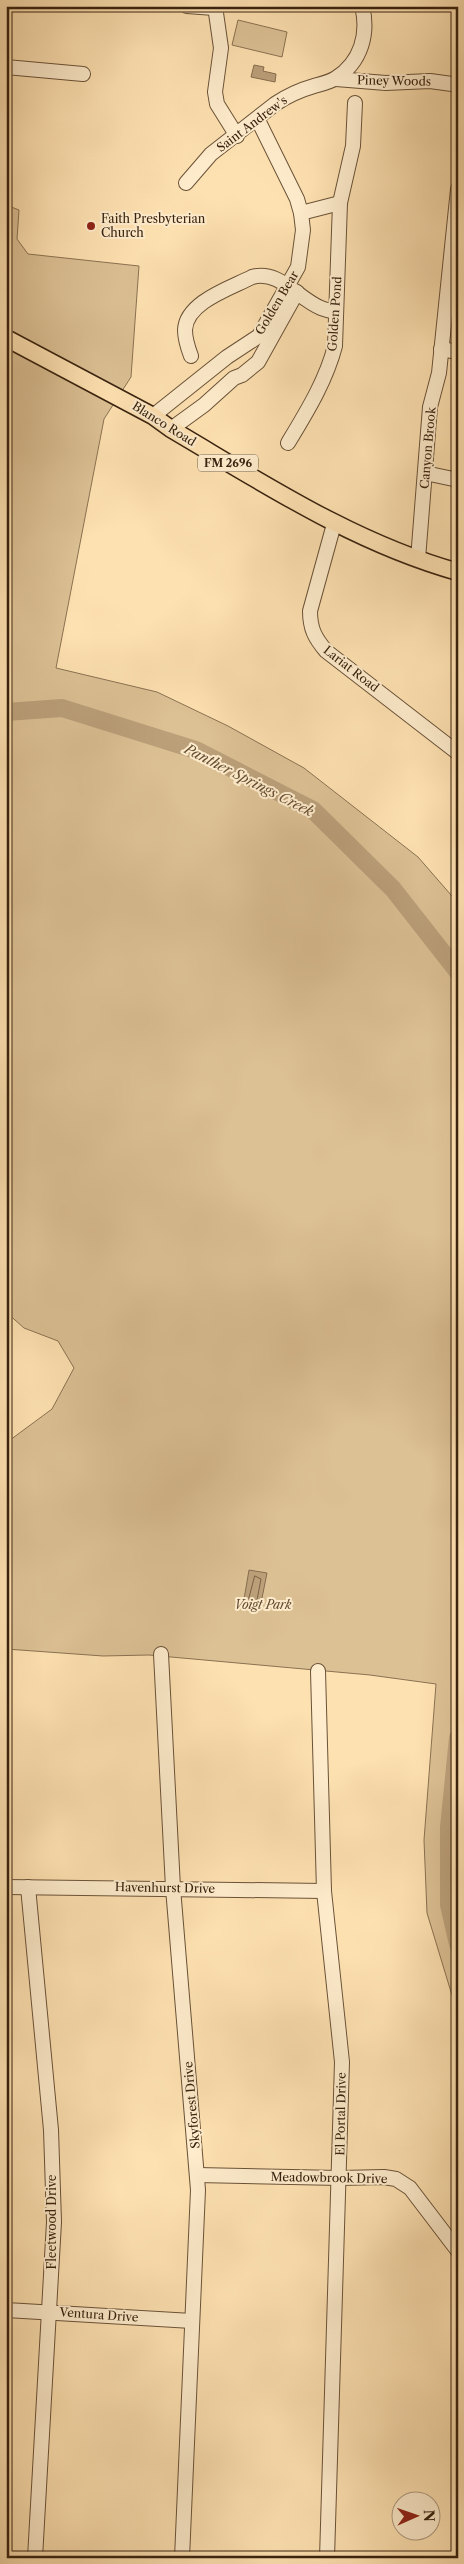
<svg xmlns="http://www.w3.org/2000/svg" width="464" height="2564" font-family="'Libre Caslon Text',serif">
  <style>
    .green { fill: #dcc195; stroke: #8a7252 }
    .water { fill: #bba07a; stroke: #876e4f }
    .lines { fill: none; stroke-linecap: round; stroke-linejoin: round }
    .shore { stroke: #7a6144; stroke-width: 1 }
    .river { stroke: #bba07a; stroke-width: 18 }
    .minor-casing { stroke: #6a5238; stroke-width: 16 }
    .major-casing { stroke: #38220f; stroke-width: 19 }
    .minor { stroke: #feeccc; stroke-width: 14 }
    .major { stroke: #fee1b1; stroke-width: 16 }
    .poi-dot { fill: #8f2418; stroke: #feeccc; stroke-width: 2 }
    .labels { text-anchor: middle; stroke-width: 4; stroke-linejoin: round; paint-order: stroke }
    .shield { fill: #feeccc; stroke: #735f48; stroke-width: 1 }
    .shield-label { font-size: 11px; font-weight: bold; fill: #38220f }
    .street-label { font-size: 12px; fill: #38220f; stroke: #feeccc }
    .poi-label { font-size: 12px; fill: #38220f; stroke: #feeccc; text-anchor: start }
    .park-label { font-size: 12px; font-style: italic; fill: #614a30; stroke: #feeccc }
    .water-label { font-size: 14px; font-style: italic; fill: #664e34; stroke: #feeccc }
  </style>
  <rect width="100%" height="100%" fill="#fee1b1"/>
  <filter id="stains"><feTurbulence type="fractalNoise" baseFrequency=".004" numOctaves="4"/><feColorMatrix values="0 0 0 0 .2 0 0 0 0 .09 0 0 0 0 .02 0 0 0 .5 -.17"/></filter>
  <radialGradient id="worn" r=".72"><stop offset=".6" stop-color="#630" stop-opacity="0"/><stop offset="1" stop-color="#630" stop-opacity=".3"/></radialGradient>
  <g class="green">
    <path d="M238 20 287 32 282 57 232 45Z"/>
    <path d="M6 205 19 210 17 239 28 254 139 266 131 377 104 419 56 668 157 692 228 726 304 768 418 857 458 903V2015L427 1913 424 1840 436 1684 370 1675 149 1655 103 1656 6 1649V1443L52 1409 74 1368 58 1341 24 1328 6 1312Z"/>
  </g>
  <g class="water">
    <path d="M254 65 264 67 263 71 276 74 275 82 251 77Z"/>
    <path d="M249 1570 267 1573 260 1608 243 1605Z"/>
  </g>
  <g class="lines">
    <path class="shore" d="M255 1576 261 1579 257 1600 254 1602 249 1599Z"/>
    <g class="river">
      <path d="M6 712 62 708 196 750 313 810 393 889 458 972"/>
      <path d="M458 1738 449 1827V1905L458 1944"/>
    </g>
    <defs>
      <g id="minor">
        <path d="M187 6 214 8"/>
        <path d="M215 6 221 48 215 92 217 104 237 136"/>
        <path d="M6 67 83 74"/>
        <path d="M336 79 386 83 430 81 452 84"/>
        <path d="M186 183 211 154 275 104C287 96 300 90 314 86 321 84 330 82 336 78 361 62 369 34 362 6"/>
        <path d="M301 213 340 203"/>
        <path d="M441 349 458 352"/>
        <path d="M191 356C188 348 185 339 185 330 186 302 231 288 252 277 279 269 298 299 321 308 326 310 331 311 336 312"/>
        <path d="M153 416 227 357 259 336 298 267 303 230 301 213 297 199 258 120"/>
        <path d="M171 429 204 405 234 378 242 375 258 362 297 292"/>
        <path d="M288 443C306 413 326 381 335 346L340 203 353 146 355 103"/>
        <path d="M425 473 458 480"/>
        <path d="M334 524 310 611C310 629 315 638 326 651L458 753"/>
        <path d="M418 559 430 407 439 373 458 189"/>
        <path d="M161 1654 173 1888 198 2190 182 2558"/>
        <path d="M318 1671 324 1891 342 2062 327 2558"/>
        <path d="M6 1887 324 1891"/>
        <path d="M28 1887 51 2130 54 2222 35 2558"/>
        <path d="M197 2175 340 2178 384 2177 396 2179 410 2188 458 2251"/>
        <path d="M6 2310 192 2321"/>
      </g>
      <path id="major" d="M6 338 153 416 171 429C263 483 354 543 458 572"/>
    </defs>
    <use href="#minor" class="minor-casing"/>
    <use href="#major" class="major-casing"/>
    <use href="#minor" class="minor"/>
    <use href="#major" class="major"/>
  </g>
  <circle class="poi-dot" cx="91" cy="226" r="5"/>
  <g class="labels">
    <rect class="shield" x="198" y="454.5" width="60" height="17" rx="4"/>
    <g class="shield-label">
      <text x="228" y="467">FM 2696</text>
    </g>
    <g class="street-label">
      <text transform="translate(394 81) rotate(1)" y="4">Piney Woods</text>
      <text transform="translate(252 124) rotate(-37)" y="4">Saint Andrew's</text>
      <text transform="translate(277 303) rotate(-59)" y="4">Golden Bear</text>
      <text transform="translate(335 314) rotate(-86)" y="4">Golden Pond</text>
      <text transform="translate(164 424) rotate(32)" y="4">Blanco Road</text>
      <text transform="translate(428 448) rotate(-85)" y="4">Canyon Brook</text>
      <text transform="translate(351 669) rotate(38)" y="4">Lariat Road</text>
      <text transform="translate(165 1888) rotate(1)" y="4">Havenhurst Drive</text>
      <text transform="translate(192 2105) rotate(-95)" y="4">Skyforest Drive</text>
      <text transform="translate(341 2114) rotate(-89)" y="4">El Portal Drive</text>
      <text transform="translate(329 2178) rotate(1)" y="4">Meadowbrook Drive</text>
      <text transform="translate(52 2222) rotate(-90)" y="4">Fleetwood Drive</text>
      <text transform="translate(99 2315) rotate(4)" y="4">Ventura Drive</text>
    </g>
    <g class="poi-label">
      <text x="101" y="223">Faith Presbyterian<tspan x="101" dy="14">Church</tspan></text>
    </g>
    <g class="park-label">
      <text x="263" y="1609">Voigt Park</text>
    </g>
    <g class="water-label">
      <text transform="translate(249 780) rotate(27)" y="5">Panther Springs Creek</text>
    </g>
  </g>
  <rect width="464" height="2564" fill="none" stroke="#fee1b1" stroke-width="25"/>
  <rect x="8" y="8" width="449" height="2549" fill="none" stroke="#38220f" stroke-width="2.5"/>
  <rect x="12" y="12" width="439" height="2539" fill="none" stroke="#38220f"/>
  <g transform="translate(416 2516) rotate(88)"><circle r="24" fill="#feeccc" stroke="#af9b80"/>
  <path d="M0-4L9 19L0 12L-9 19Z" fill="#8f2418"/>
  <text y="-8" font-size="14" font-weight="bold" text-anchor="middle" fill="#38220f">N</text>
  </g>
  <rect width="100%" height="100%" filter="url(#stains)"/>
  <rect width="100%" height="100%" fill="url(#worn)"/>
</svg>
